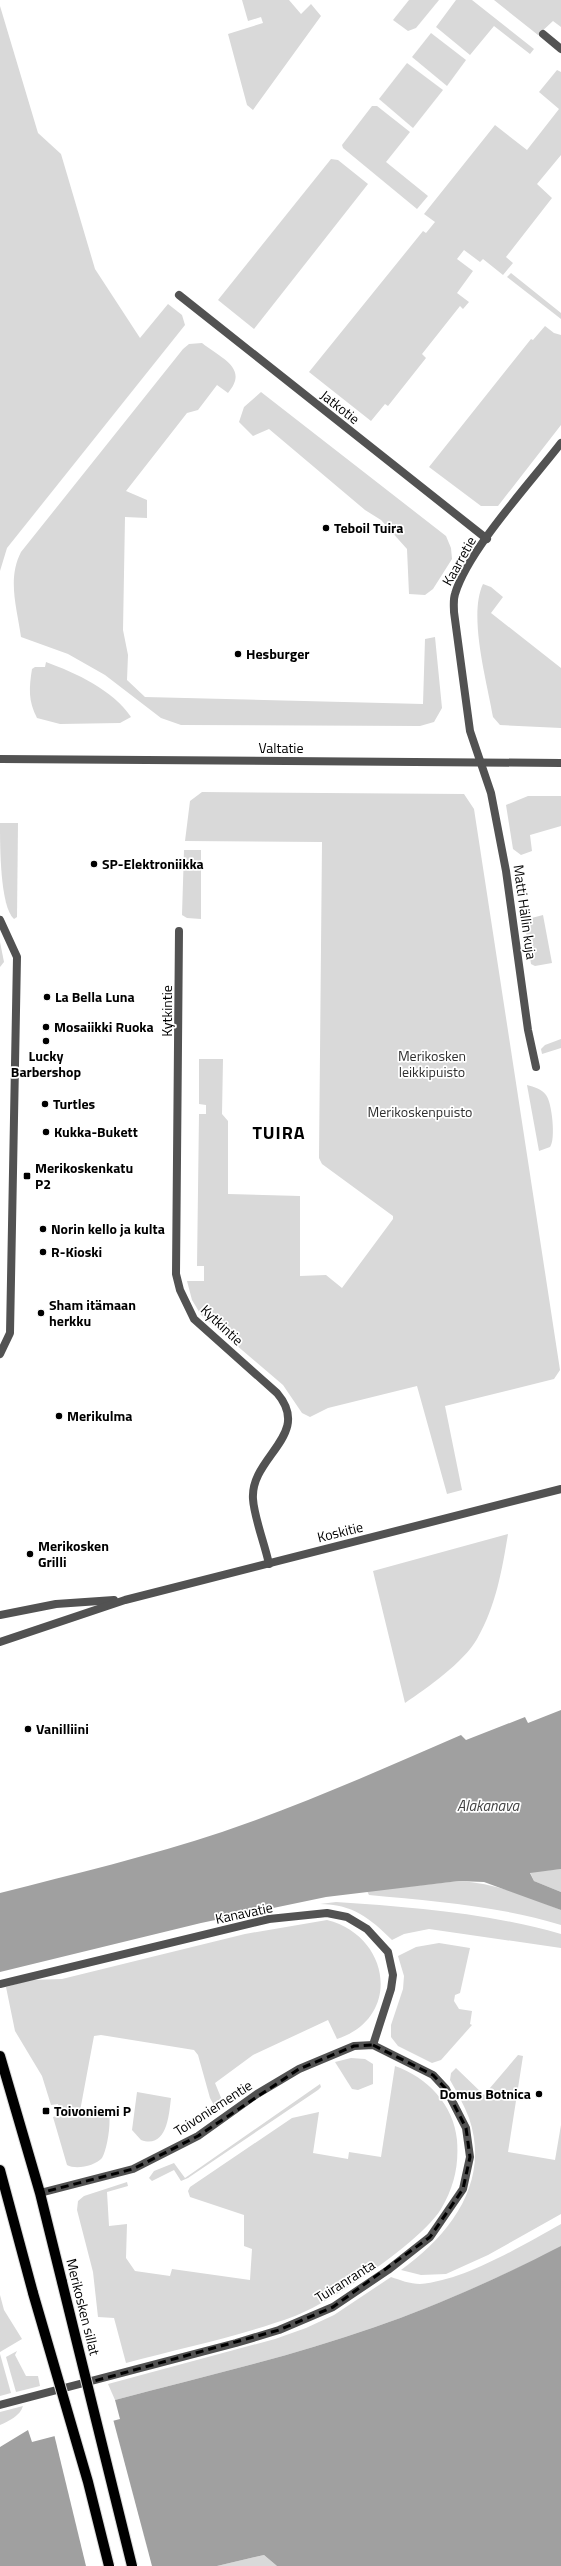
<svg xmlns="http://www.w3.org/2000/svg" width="561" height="2566" font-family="'Titillium Web',sans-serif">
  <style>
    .green { fill: #d9d9d9 }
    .water { fill: #a0a0a0 }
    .pier { fill: #fff }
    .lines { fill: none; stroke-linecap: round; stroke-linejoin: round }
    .primary-casing { stroke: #dbdbdb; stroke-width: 12 }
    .minor { stroke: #525252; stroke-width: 8 }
    .tertiary { stroke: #525252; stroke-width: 8 }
    .primary { stroke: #000; stroke-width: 10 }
    .primary-bridge-casing { stroke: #dbdbdb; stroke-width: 12; stroke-linecap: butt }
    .primary-bridge { stroke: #000; stroke-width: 10 }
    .marked { fill: none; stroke: #000; stroke-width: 3; stroke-dasharray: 8 5; stroke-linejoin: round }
    .poi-dot { fill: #000; stroke: #fff; stroke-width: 1.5 }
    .labels { text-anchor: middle; stroke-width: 3.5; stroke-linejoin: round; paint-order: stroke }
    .street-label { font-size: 14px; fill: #000; stroke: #fff }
    .poi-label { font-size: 14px; font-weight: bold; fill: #000; stroke: #fff; text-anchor: start }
    .park-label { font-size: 14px; fill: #303030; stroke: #fff }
    .water-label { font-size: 15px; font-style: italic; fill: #414141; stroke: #fff }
    .district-label { font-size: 18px; font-weight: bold; letter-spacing: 1px; fill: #000; stroke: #fff }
  </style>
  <rect width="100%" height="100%" fill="#fff"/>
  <g class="green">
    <path d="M242 0H289L301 14 311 4 321 16 253 110 247 105 228 34 263 23 261 17 248 21Z"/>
    <path d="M409 0H439L416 28 408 31 393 20Z"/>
    <path d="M456 0H472L534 49 530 54 494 26 470 55 436 27Z"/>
    <path d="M494 0H561V27L553 21 538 35Z"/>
    <path d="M0 6 38 133 61 154 95 269 140 338 168 304 182 315 185 325 7 548 0 571Z"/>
    <path d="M431 33 466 60 447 86 412 57Z"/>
    <path d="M407 63 443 90 413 128 379 99Z"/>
    <path d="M557 70 561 72V155L537 184 552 198 506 257 513 263 503 275 483 259 480 262 464 250 457 259 473 271 457 293 469 302 463 309 460 306 422 354 426 358 388 406 385 404 371 421 309 372 423 231 426 233 435 222 424 214 495 125 527 150 559 109 539 92Z"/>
    <path d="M372 106H377L410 132 386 162 428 196 417 209 343 148 342 145Z"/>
    <path d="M331 159 338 160 368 184 254 329 218 300Z"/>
    <path d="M511 273 561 313V319L507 277Z"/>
    <path d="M545 326 554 333 561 335V425L498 506H481L429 467 531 339 533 340Z"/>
    <path d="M202 343C222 359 249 368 228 393L217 385 198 410 187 413 126 491 147 500V518L125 517 123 630 128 655 127 680 145 697 423 704 425 639 435 637 442 708 434 722 420 726 181 725 161 718 105 675 68 654 21 637C17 608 7 579 21 552L183 349 189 344Z"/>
    <path d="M261 392 446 536 451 548 452 559 433 589 425 595 409 594 407 549 381 520 365 510 269 429 253 436 239 422 244 407Z"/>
    <path d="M483 584 491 587 503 597 491 613 561 668V728L500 725 493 717C487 681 468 616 483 584Z"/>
    <path d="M46 662C76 673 113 690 131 717L120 723 60 724 37 718C28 701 29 688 32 669L35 667H45Z"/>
    <path d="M202 792 464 794 474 809 560 1370 554 1379 445 1406 462 1490 447 1494 417 1386 328 1408 310 1417 302 1413 283 1385 201 1315 192 1300 187 1281H204V1266H197L199 1114H206V1105L199 1104V1059H223L222 1114 228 1121V1194L300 1196V1276L326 1275 342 1288 393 1219V1216L322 1164 319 1158 322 842 185 841 190 801Z"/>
    <path d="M528 796H561V826L530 835 532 851 521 855 513 849 506 805Z"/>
    <path d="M0 823H18L17 917 14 919C0 907 0 846 0 823Z"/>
    <path d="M184 850H201V919L187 918 182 915Z"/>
    <path d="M543 915 552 963 535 966 531 964 524 920Z"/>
    <path d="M0 942 4 962 0 967Z"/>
    <path d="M561 1039V1048L542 1054 541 1049 545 1045Z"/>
    <path d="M527 1085C534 1087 542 1089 546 1095 552 1102 556 1140 550 1147L539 1151Z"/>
    <path d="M508 1534C502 1570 496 1606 477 1639 464 1662 427 1688 405 1703L373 1571Z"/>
    <path d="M561 1869V1892L534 1881 530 1872Z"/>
    <path d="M459 1881C494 1883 528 1896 561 1910V1925C499 1906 434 1901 369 1895L367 1891Z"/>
    <path d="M336 1902C411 1907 488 1913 561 1934V1948L429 1929 404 1934 392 1940C370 1918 352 1904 320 1904Z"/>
    <path d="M327 1920C391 1936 402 2018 337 2039L328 2020 253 2055 215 2083 222 2100 215 2107 210 2098 198 2055 194 2050 101 2035 94 2036 80 2111 109 2115C111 2124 107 2150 102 2158 95 2166 76 2170 67 2165L53 2117 61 2115 58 2104 51 2105 42 2076 15 2031 6 1987 30 1980 62 1979 245 1934Z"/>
    <path d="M439 1943 470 1948 460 1993 455 1995 454 2001 459 2009 472 2011 470 2024 472 2025 441 2060 432 2063 398 2046 391 2037V2025L403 1989 404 1976 398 1956 416 1947Z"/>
    <path d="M518 2055 523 2056 508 2152 555 2160 561 2125V2214L488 2255 446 2274 421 2275 401 2270C450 2235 491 2182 469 2118 464 2105 457 2092 450 2080L451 2073 456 2068 484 2095Z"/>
    <path d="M351 2058 365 2059 373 2064V2084L358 2090 352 2089 335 2062Z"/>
    <path d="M395 2066C427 2077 454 2105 457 2140 459 2166 454 2187 441 2209 421 2242 331 2302 295 2316 241 2336 182 2348 126 2363L114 2318 98 2317 93 2272 77 2210 78 2201 84 2196 127 2182 128 2186 107 2192 109 2226 127 2224 126 2258 135 2271 170 2276 172 2269 250 2280 252 2249 244 2246V2215L190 2197 188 2191 190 2187 292 2118 319 2112 313 2153 348 2159 349 2152 381 2157Z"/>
    <path d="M320 2084 321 2087 318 2090 188 2178 181 2181 174 2170 152 2181 149 2178 154 2171 174 2163 185 2178Z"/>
    <path d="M137 2092 171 2098C169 2115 167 2149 141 2140L132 2130Z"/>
    <path d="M561 2224V2247C503 2276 436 2306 375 2327 290 2357 201 2377 115 2400L108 2384 275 2339 306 2328 334 2315 391 2277C400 2280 410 2284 420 2284 464 2281 523 2245 561 2224Z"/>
    <path d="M0 2295 4 2310 22 2339 0 2352Z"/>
    <path d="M17 2351 15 2355 26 2376H38L40 2386 16 2392 6 2357Z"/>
    <path d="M0 2354 11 2393 0 2396Z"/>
    <path d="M23 2406C20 2416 9 2421 0 2425V2412Z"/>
    <path d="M264 2555 277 2566H217Z"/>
  </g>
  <g class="water">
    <path d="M561 1710V1869L530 1873 534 1881 561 1892V1910L484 1882 459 1881 326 1897 201 1923 0 1972V1893C74 1874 150 1856 222 1832 304 1804 383 1769 461 1735L466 1740 525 1717 528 1723Z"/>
    <path d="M561 2246V2566H277L264 2555 217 2566H0V2447L28 2430 32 2442 120 2419 115 2400C201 2377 290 2357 375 2327 436 2306 503 2276 561 2246Z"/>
  </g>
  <path class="pier" d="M113 2419 152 2566H86L54 2434Z"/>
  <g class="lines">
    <defs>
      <g id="primary">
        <path d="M0 2056 40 2193 62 2282"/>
        <path d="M0 2170 33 2293"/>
      </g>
    </defs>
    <use href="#primary" class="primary-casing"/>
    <g class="minor">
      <path d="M543 34 561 49"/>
      <path d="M179 295 487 539"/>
      <path d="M0 920 17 957 10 1333 0 1354"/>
      <path d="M179 931 176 1274 180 1290 194 1319 277 1393C313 1435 250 1457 253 1499 254 1517 265 1545 269 1564"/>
      <path d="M536 1067 528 1030 506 871 491 793 470 731 454 612C454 607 453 600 455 594 468 550 531 482 561 443"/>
      <path d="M0 1615 56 1604 114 1600"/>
      <path d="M0 1642 125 1600 561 1489"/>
      <path d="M0 1984 269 1919 327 1913 347 1917 367 1929 388 1952 393 1975 391 1989 373 2045"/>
      <path d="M0 2405 236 2343 279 2330 333 2307 388 2270 430 2237 463 2189 470 2157 466 2128 446 2089 433 2075 373 2045 354 2046 299 2069 257 2094 198 2136 133 2169 40 2193"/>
    </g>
    <path class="tertiary" d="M0 759 561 763"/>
    <use href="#primary" class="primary"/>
    <defs>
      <g id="primary-bridge">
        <path d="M62 2282 132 2566"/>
        <path d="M33 2293 88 2482 109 2566"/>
      </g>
    </defs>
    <use href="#primary-bridge" class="primary-bridge-casing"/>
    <use href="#primary-bridge" class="primary-bridge"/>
  </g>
  <path class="marked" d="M373 2045 433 2075 446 2089 466 2128 470 2157 463 2189 430 2237 333 2307 279 2330 87 2383 40 2193 133 2169 198 2136 299 2069 354 2046Z"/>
  <g class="poi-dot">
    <circle cx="326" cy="528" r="4"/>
    <circle cx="238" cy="654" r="4"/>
    <circle cx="94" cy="864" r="4"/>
    <circle cx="47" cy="997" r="4"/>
    <circle cx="46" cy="1027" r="4"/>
    <circle cx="46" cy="1041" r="4"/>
    <circle cx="45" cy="1104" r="4"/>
    <circle cx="46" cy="1132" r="4"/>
    <rect x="23" y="1172" width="8" height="8" rx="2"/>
    <circle cx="43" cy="1229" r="4"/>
    <circle cx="43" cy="1252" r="4"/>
    <circle cx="41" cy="1313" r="4"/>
    <circle cx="59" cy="1416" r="4"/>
    <circle cx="30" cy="1554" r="4"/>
    <circle cx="28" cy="1729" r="4"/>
    <circle cx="539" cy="2094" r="4"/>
    <rect x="42" y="2107" width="8" height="8" rx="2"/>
  </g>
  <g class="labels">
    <g class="street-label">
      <text transform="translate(340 407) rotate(38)" y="5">Jatkotie</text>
      <text transform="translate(459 561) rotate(-61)" y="5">Kaarretie</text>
      <text x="281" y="753">Valtatie</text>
      <text transform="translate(525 912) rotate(82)" y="5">Matti Hällin kuja</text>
      <text transform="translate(167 1011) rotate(-90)" y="5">Kytkintie</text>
      <text transform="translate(222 1325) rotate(43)" y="5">Kytkintie</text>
      <text transform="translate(340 1532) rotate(-14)" y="5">Koskitie</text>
      <text transform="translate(244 1913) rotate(-12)" y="5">Kanavatie</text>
      <text transform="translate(213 2108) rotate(-33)" y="5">Toivoniementie</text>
      <text transform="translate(345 2281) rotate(-32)" y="5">Tuiranranta</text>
      <text transform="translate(83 2307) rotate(76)" y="5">Merikosken sillat</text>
    </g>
    <g class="poi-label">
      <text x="334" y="533">Teboil Tuira</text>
      <text x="246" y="659">Hesburger</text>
      <text x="102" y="869">SP-Elektroniikka</text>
      <text x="55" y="1002">La Bella Luna</text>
      <text x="54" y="1032">Mosaiikki Ruoka</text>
      <text x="46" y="1061" text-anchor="middle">Lucky<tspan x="46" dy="16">Barbershop</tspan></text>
      <text x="53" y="1109">Turtles</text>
      <text x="54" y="1137">Kukka-Bukett</text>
      <text x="35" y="1173">Merikoskenkatu<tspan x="35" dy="16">P2</tspan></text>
      <text x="51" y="1234">Norin kello ja kulta</text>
      <text x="51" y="1257">R-Kioski</text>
      <text x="49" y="1310">Sham itämaan<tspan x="49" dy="16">herkku</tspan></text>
      <text x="67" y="1421">Merikulma</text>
      <text x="38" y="1551">Merikosken<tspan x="38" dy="16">Grilli</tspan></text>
      <text x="36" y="1734">Vanilliini</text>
      <text x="531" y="2099" text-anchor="end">Domus Botnica</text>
      <text x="54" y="2116">Toivoniemi P</text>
    </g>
    <g class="park-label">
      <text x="432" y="1061">Merikosken<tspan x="432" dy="16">leikkipuisto</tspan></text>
      <text x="420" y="1117">Merikoskenpuisto</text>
    </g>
    <g class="water-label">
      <text x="488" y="1811">Alakanava</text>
    </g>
    <g class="district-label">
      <text x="279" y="1139">TUIRA</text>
    </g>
  </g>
</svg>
